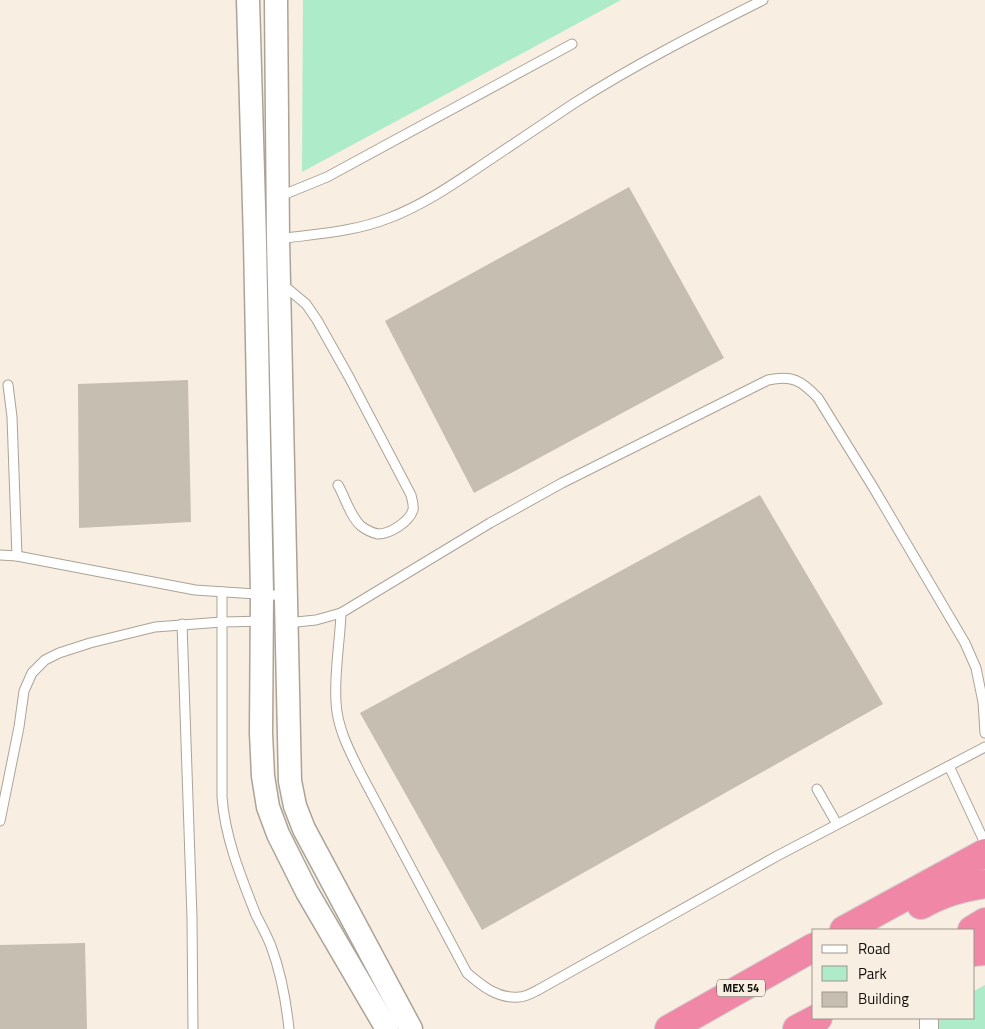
<svg xmlns="http://www.w3.org/2000/svg" width="985" height="1029" font-family="'Titillium Web',sans-serif">
  <style>
    .green { fill: #adebc9 }
    .building { fill: #c7beb2 }
    .lines { fill: none; stroke-linecap: round; stroke-linejoin: round }
    .service-casing { stroke: #aca397; stroke-width: 11 }
    .minor-casing { stroke: #aca397; stroke-width: 20 }
    .tertiary-casing { stroke: #aca397; stroke-width: 25 }
    .trunk-casing { stroke: #d0d0cf; stroke-width: 30 }
    .service { stroke: #fff; stroke-width: 9 }
    .minor { stroke: #fff; stroke-width: 18 }
    .tertiary { stroke: #fff; stroke-width: 22 }
    .trunk { stroke: #f087a6; stroke-width: 28 }
    .labels { text-anchor: middle; stroke-width: 4.5; stroke-linejoin: round; paint-order: stroke }
    .shield { fill: #f8eee2; stroke: #59544e; stroke-width: 1 }
    .shield-label { font-size: 11px; font-weight: bold; fill: #15120e }
  </style>
  <rect width="100%" height="100%" fill="#f8eee2"/>
  <g class="green">
    <path d="M303 0H621L302 172Z"/>
    <path d="M985 985V1029H938L937 1018H974V991Z"/>
  </g>
  <g class="building">
    <path d="M629 187 724 358 474 493 385 321Z"/>
    <path d="M188 380 191 522 79 528 78 384Z"/>
    <path d="M760 495 883 704 482 930 360 713Z"/>
    <path d="M85 943 87 1029H0V945Z"/>
  </g>
  <g class="lines">
    <defs>
      <g id="service">
        <path d="M278 197 327 177 572 44"/>
        <path d="M278 239C315 234 354 232 389 218 423 205 452 185 482 165 512 145 543 124 573 104 634 65 699 32 763 0"/>
        <path d="M282 284 306 304 317 320 349 377 411 495C412 500 414 505 413 510 409 522 390 534 378 534 373 533 365 529 361 526 350 516 345 497 338 485"/>
        <path d="M8 385 12 417 17 556"/>
        <path d="M0 555 17 556 195 590 287 596"/>
        <path d="M222 592V797C225 838 241 877 256 915 261 925 267 936 271 946 281 973 286 1000 289 1029"/>
        <path d="M341 613C340 642 334 673 336 702 337 727 349 750 360 772L467 973C482 986 498 999 519 997 525 997 532 993 538 990L777 856 985 747"/>
        <path d="M286 623 316 620 341 613 490 523 562 483 768 380C792 375 801 380 818 398L873 487 965 643 976 668 983 702 985 733"/>
        <path d="M182 624 192 918 193 1029"/>
        <path d="M949 766 985 843"/>
        <path d="M817 789 837 824"/>
        <path d="M0 821 19 727 24 691 32 673 45 660 59 653 90 643 155 627 222 622 263 621"/>
      </g>
      <path id="minor" d="M929 1018V1029"/>
      <g id="tertiary">
        <path d="M248 0 255 241 262 594 261 733 263 776 268 807 278 834 307 892 387 1029"/>
        <path d="M276 0 278 239 290 781 295 806 304 829 411 1029"/>
      </g>
      <g id="trunk">
        <path d="M921 905C943 893 960 888 985 884"/>
        <path d="M844 930 985 853"/>
        <path d="M972 930 985 922"/>
        <path d="M974 952 985 951"/>
        <path d="M669 1029 814 947"/>
        <path d="M797 1029 818 1018"/>
      </g>
    </defs>
    <use href="#service" class="service-casing"/>
    <use href="#minor" class="minor-casing"/>
    <use href="#tertiary" class="tertiary-casing"/>
    <use href="#trunk" class="trunk-casing"/>
    <use href="#service" class="service"/>
    <use href="#minor" class="minor"/>
    <use href="#tertiary" class="tertiary"/>
    <use href="#trunk" class="trunk"/>
  </g>
  <g class="labels">
    <rect class="shield" x="717" y="979.5" width="48" height="17" rx="4"/>
    <g class="shield-label">
      <text x="741" y="992">MEX 54</text>
    </g>
  </g>
  <rect x="812" y="929" width="162" height="90" fill="#f8eee2" stroke="#9d968d"/>
  <rect x="822" y="945" width="25" height="8" fill="#ffffff" stroke="#9d968d"/>
  <text x="858" y="954" font-size="15" fill="#15120e">Road</text>
  <rect x="822" y="966" width="25" height="15" fill="#adebc9" stroke="#9d968d"/>
  <text x="858" y="979" font-size="15" fill="#15120e">Park</text>
  <rect x="822" y="992" width="25" height="15" fill="#c7beb2" stroke="#9d968d"/>
  <text x="858" y="1004" font-size="15" fill="#15120e">Building</text>
</svg>
